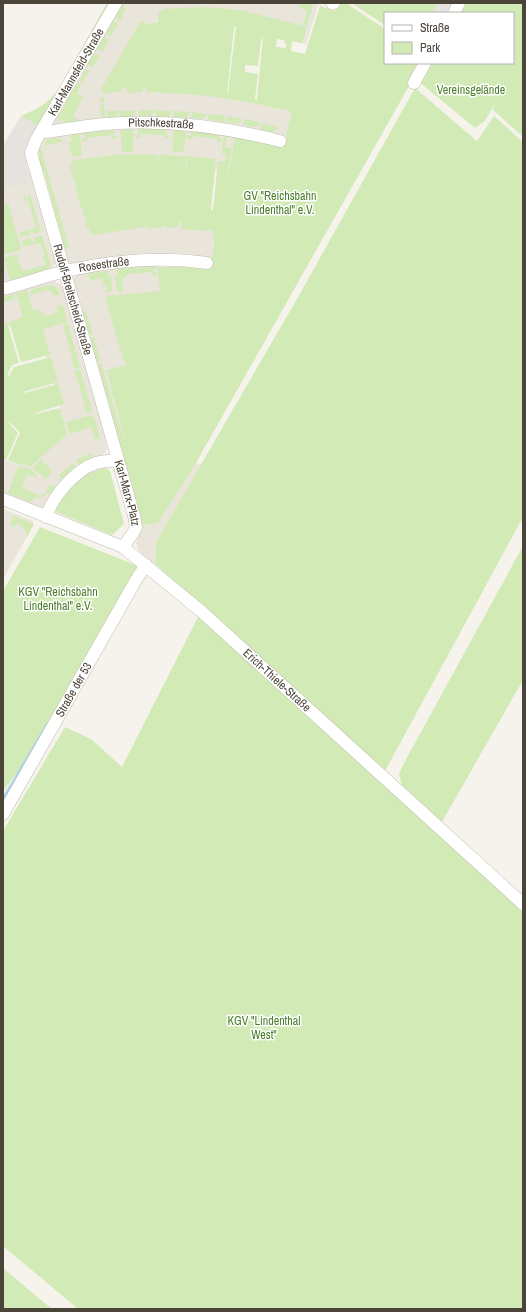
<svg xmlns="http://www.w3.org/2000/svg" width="526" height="1312" font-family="'Archivo Narrow',sans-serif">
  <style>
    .residential { fill: #eae5da }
    .industrial { fill: #e6e2dd }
    .green { fill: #d2eab5; fill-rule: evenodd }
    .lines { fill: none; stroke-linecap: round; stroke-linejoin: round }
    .stream { stroke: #a9d4f2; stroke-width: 2.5 }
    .minor-casing { stroke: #c2bbae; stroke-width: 13 }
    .minor { stroke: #fff; stroke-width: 12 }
    .labels { text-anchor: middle; stroke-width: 3; stroke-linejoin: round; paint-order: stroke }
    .street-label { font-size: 12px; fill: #4b4439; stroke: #fff }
    .park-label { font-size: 12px; fill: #4a7f2a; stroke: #fff }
  </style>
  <rect width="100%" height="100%" fill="#f6f3ec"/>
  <g class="residential">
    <path d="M120 3H319L306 44 290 41 236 26 234 27 220 22 158 20V21L155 23 158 89 242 97 282 106 293 110 285 137 252 129 56 126 53 124V120Z"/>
    <path d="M156 126 236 134 229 172 205 168 188 161 187 168 158 165 157 159 143 209 196 222 211 229 215 238 214 251 211 259 74 265 69 263 67 260 63 249 65 248 44 172H41L40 145 43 140 46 137 92 130Z"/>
    <path d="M33 183 55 258V263L51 270 10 283 3 258V196L6 189Z"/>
    <path d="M157 264 160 291 146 359 106 371 124 437 201 465 156 542 155 564 140 552 136 543 140 533V526L73 281 75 276 80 273 85 271Z"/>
    <path d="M52 280 61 285 65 291 106 440 107 449 104 455 43 508H40L3 494V459L20 465 25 464 67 434 36 319 3 328V294Z"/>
    <path d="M3 509 33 521 34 524 3 579Z"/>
  </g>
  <g class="industrial">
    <path d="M438 3H452L446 13H432Z"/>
    <path d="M21 116 40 127 29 140 27 150 26 158 27 166 33 183 6 189 3 196V146Z"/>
    <path d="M3 258 10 283 3 285Z"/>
  </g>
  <g class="green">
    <path d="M107 3H111L40 127 21 116C39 108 47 104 59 89Z"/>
    <path d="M301 3 313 4 307 26 295 22 303 24 307 10 300 8Z"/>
    <path d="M339 3H346L385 29V63H422L196 463 158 523 143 525 98 364 101 363 123 437H124L106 370 126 365 125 360H123L105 296 160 291 157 267H182L209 269C212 253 218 245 211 229L208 231 181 229V221H180L177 227 165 228V226H161V228H148V226L144 227 93 235 90 232 88 227 87 228 85 221 86 220 85 215 83 216V213L84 212 83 208H81L75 187H77L76 182H74L70 167 73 160 124 154 157 155 158 165 159 155 187 156 185 167 186 168 188 156 216 159 211 210H213L218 161 225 162 226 155 222 154 224 134 227 136 225 147 232 148 228 172H229L235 137 281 147 286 139V135L292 112 288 111V109H279C235 98 192 93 147 92L146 88H143V92L127 93V88H123L120 92 104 93 101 89 141 21 147 24 155 23 158 22V14L163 9 206 7 231 9 244 11 307 27 302 43 292 41 291 51 305 54 320 6 335 11ZM236 26 228 94H227L234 27ZM263 38 257 98V100L255 99 258 74 245 72V65L258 66 261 40ZM277 39 284 40V43H286V48L276 47Z"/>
    <path d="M351 3H438L432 13H385V25Z"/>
    <path d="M462 3H523V137L493 110 494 105 485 121 475 128 418 81 428 63H513V13H456Z"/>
    <path d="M122 5 126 8 120 21 115 18Z"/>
    <path d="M113 21 118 24 111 36 106 33Z"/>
    <path d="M104 37 109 40 102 52 97 49Z"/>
    <path d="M95 53 100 56 92 68 87 65Z"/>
    <path d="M86 69 90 71 82 83 79 81Z"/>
    <path d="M77 83 81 85 77 93 83 97 73 116 79 121 65 123 64 120 59 121 57 119Z"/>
    <path d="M415 88 477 141 494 116 523 142V517L385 771 155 564 156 542 297 299Z"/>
    <path d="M104 97 105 117 104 118H101L100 107 103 103 99 101 101 98Z"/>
    <path d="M138 110H154V113H152V116H138Z"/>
    <path d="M156 110 171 111V114H169V117L156 116Z"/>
    <path d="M107 111H118V114H116V117L107 118Z"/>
    <path d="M120 111H135L136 113 133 114 134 117H120Z"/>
    <path d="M174 111 190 112 189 115H187V118L173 117Z"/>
    <path d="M192 112 206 114V117L204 116 203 119 191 118Z"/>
    <path d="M209 114 225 116 224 122 208 120Z"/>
    <path d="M227 116 242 119 241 122 239 121 238 124 226 122Z"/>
    <path d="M244 119 259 122V125H256L255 127 243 125Z"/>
    <path d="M262 123 277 127V130L274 129 273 132 260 129Z"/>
    <path d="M131 129 133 131V152H122L120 130Z"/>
    <path d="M138 129H166L169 131H166V134L169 135V138H165L164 135 140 134V138L135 137V135H138Z"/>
    <path d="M176 129 184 130 186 132 184 152H173V131Z"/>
    <path d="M114 130 116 132 113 133V136H116L117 138 112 139 111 135 87 138V141L82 142V139H85V135L81 136 83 133Z"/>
    <path d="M189 130 221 134 222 136H219V138L222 139 221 143 217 142V139L193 136 192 139H187V135L191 136V132H188Z"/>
    <path d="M78 134 80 135 82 156 72 157 68 141 71 142 73 139 70 138 71 135Z"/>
    <path d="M58 138 64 141 45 146V142L48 139Z"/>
    <path d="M40 146 69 247 65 249 44 172H41L38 151Z"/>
    <path d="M30 194 41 232 34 234 33 231 30 232V235L22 237 20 236 19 233 36 228 28 200 24 201 23 196H25L26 198 29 197 28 195Z"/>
    <path d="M8 203 21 249 19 251 3 255V205Z"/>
    <path d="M42 235 50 262V266L49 269 10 280 4 258 18 254V259L17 260 18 263H20L22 271 46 265 43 256 45 255 40 243 23 247 22 243 23 241 31 238 32 242 35 241V238Z"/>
    <path d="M155 267 156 269H153L154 272H157L156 275H152L151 272 127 274V277L122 278 123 292H119L117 290 115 275H118V272H115L116 270 124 268Z"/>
    <path d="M109 271 111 272H108V276L111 275 112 291 106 293V290L108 289 107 286 104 287 102 278 90 281 88 274Z"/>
    <path d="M48 285 56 287 60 295 54 296 53 293H52L49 290 31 295 30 290Z"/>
    <path d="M27 290 33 311 42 308 40 310 41 312H43L44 316 58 312 57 306 63 305 67 322 43 329 50 355 21 362 9 322 23 317 16 293Z"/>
    <path d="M14 294 15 299 3 303V297Z"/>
    <path d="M86 311 93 334 90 335 83 312Z"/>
    <path d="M7 322 19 363 12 365 7 375 9 376 14 367 51 357 58 382 23 392 24 393 58 384 64 404 35 413 36 414 60 408 67 434 30 467 25 464 20 465 8 460 20 433 14 426 6 420 18 433 6 460 3 459V323Z"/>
    <path d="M68 324 80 367 74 369 72 362 73 361 63 325Z"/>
    <path d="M94 337 100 361H97L90 338Z"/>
    <path d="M80 369 92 412 87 413 77 378H76L74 371Z"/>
    <path d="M93 415 100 438 95 440 91 427 70 434 66 422Z"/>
    <path d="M92 453 93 455 92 457 80 466 75 460Z"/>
    <path d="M41 459 52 471 46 479 32 468Z"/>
    <path d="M73 463 76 468 62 480 59 475Z"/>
    <path d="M18 467C29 468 29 468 37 475L36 477 27 474 22 488 39 495 45 494 50 484 55 488 51 494 47 493 45 496 39 498 36 496 34 500 31 502 8 493Z"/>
    <path d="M106 468 110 471 124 524 112 535 56 512 57 504 68 489 86 474 101 469Z"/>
    <path d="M14 516 34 524 27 537C26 530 24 526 17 523L15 527 10 525Z"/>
    <path d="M40 527 138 566V571L20 778 16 774 3 791V591Z"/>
    <path d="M523 546V680L442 822 402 785 399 774 404 763Z"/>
    <path d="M199 615 523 912V1309H78L3 1246V831L65 727 91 739 122 767Z"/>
    <path d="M3 1268 52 1309H3Z"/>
  </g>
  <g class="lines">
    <path class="stream" d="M3 799 48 723"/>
    <defs>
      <g id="minor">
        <path id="s1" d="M116 3 36 140 31 153 134 516 136 527 133 533 123 547"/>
        <path d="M332 3H334"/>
        <path d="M454 13 459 3"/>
        <path d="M414 83 425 63"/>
        <path id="s2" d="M42 130 47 132C66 129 85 126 105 124 165 119 221 126 280 141"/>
        <path id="s3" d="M3 289C27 283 52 273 76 269 119 260 164 257 207 263"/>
        <path id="s4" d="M3 499 123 547 202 612 523 904"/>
        <path d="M46 517C53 496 75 470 96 463 103 461 111 461 118 460"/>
        <path id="s5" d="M3 814 136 580 146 565"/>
      </g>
    </defs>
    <use href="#minor" class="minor-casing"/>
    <use href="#minor" class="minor"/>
  </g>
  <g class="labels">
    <g class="street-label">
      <text transform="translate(76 72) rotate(-60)" y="4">Karl-Mannsfeld-Straße</text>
      <text dy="4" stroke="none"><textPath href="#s2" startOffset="120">Pitschkestraße</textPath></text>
      <text dy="4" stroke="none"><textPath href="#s3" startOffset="104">Rosestraße</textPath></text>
      <text dy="4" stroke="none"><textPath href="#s1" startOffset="325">Rudolf-Breitscheid-Straße</textPath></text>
      <text dy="4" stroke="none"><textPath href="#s1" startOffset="526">Karl-Marx-Platz</textPath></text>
      <text dy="4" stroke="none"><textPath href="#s4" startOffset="333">Erich-Thiele-Straße</textPath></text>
      <text dy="4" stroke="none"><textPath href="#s5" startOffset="143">Straße der 53</textPath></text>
    </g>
    <g class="park-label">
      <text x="471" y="94">Vereinsgelände</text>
      <text x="280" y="200">GV "Reichsbahn<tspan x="280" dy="14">Lindenthal" e.V.</tspan></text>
      <text x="58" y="596">KGV "Reichsbahn<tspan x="58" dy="14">Lindenthal" e.V.</tspan></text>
      <text x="264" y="1025">KGV "Lindenthal<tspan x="264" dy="14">West"</tspan></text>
    </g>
  </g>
  <rect width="526" height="1312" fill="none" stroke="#4b4439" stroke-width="8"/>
  <rect x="384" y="12" width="130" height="52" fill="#ffffff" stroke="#b7b4b0"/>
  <rect x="392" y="25" width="20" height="6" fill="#ffffff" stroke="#b7b4b0"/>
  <text x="420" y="32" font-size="12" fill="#4b4439">Straße</text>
  <rect x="392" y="42" width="20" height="12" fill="#d2eab5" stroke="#b7b4b0"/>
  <text x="420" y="52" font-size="12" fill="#4b4439">Park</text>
</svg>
